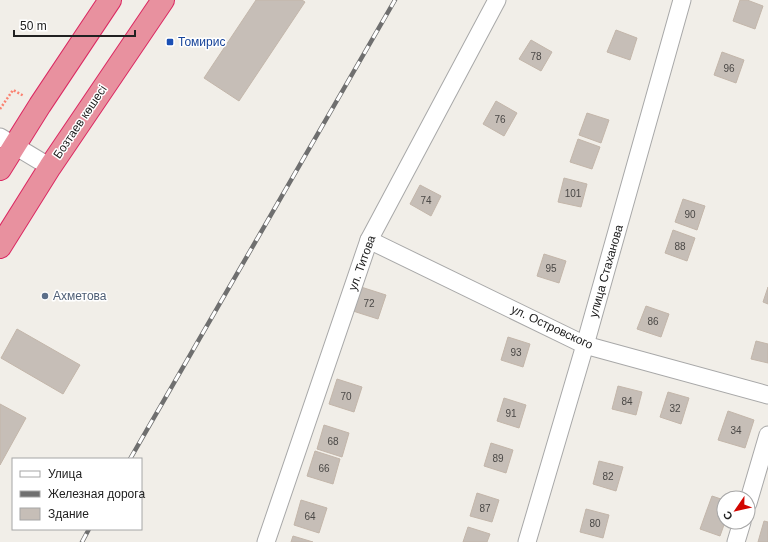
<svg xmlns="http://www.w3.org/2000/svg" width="768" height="542" font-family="Arial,sans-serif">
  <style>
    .building { fill: #c6beb7; stroke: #c3b6aa }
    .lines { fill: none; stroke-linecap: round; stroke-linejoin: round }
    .minor-casing { stroke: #a8a8a8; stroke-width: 19 }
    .highway-casing { stroke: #db2962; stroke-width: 24 }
    .path { stroke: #fa8271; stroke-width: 2.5; stroke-dasharray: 2 2; stroke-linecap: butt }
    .minor { stroke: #fff; stroke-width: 17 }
    .highway { stroke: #e8919f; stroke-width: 22 }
    .rail-casing { stroke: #6f6f6f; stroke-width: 4.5 }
    .rail { stroke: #fff; stroke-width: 3; stroke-dasharray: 9; stroke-linecap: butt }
    .transit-dot { fill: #1a4fb4; stroke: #fff; stroke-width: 1.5 }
    .service-dot { fill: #5c6f8a; stroke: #fff; stroke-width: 1.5 }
    .labels { text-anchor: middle; stroke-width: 3; stroke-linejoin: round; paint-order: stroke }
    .number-label { font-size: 10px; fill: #4a4846 }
    .transit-label { font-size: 12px; fill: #164399; stroke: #fff; text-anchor: start }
    .street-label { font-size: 12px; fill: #212121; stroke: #fff }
    .service-label { font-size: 12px; fill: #4e5e75; stroke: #fff; text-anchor: start }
  </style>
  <rect width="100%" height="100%" fill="#f1eee8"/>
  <g class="building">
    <path d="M256 0H302L305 2 239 101 204 78Z"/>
    <path d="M740 0H747L763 6 755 29 733 21Z"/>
    <path d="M616 30 637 38 630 60 607 52Z"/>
    <path d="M531 40 552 52 541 71 519 59Z"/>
    <path d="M722 52 744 60 736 83 714 75Z"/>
    <path d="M496 101 517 113 504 136 483 124Z"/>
    <path d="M587 113 609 120 601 143 579 135Z"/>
    <path d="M578 139 600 147 592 169 570 162Z"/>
    <path d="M564 178 587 184 581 207 558 202Z"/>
    <path d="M420 185 441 196 431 216 410 204Z"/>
    <path d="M683 199 705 206 697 230 675 222Z"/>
    <path d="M673 230 695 238 687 261 665 253Z"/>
    <path d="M544 254 566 261 559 283 537 276Z"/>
    <path d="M361 287 386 295 378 319 353 311Z"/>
    <path d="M768 287V304L763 302Z"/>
    <path d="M646 306 669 314 661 337 637 329Z"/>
    <path d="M17 329 80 365 63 394 1 358Z"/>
    <path d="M508 337 530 344 523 367 501 360Z"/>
    <path d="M756 341 768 344V363L751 359Z"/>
    <path d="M337 379 362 387 354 412 329 404Z"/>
    <path d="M618 386 642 392 636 415 612 409Z"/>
    <path d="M668 392 689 398 681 424 660 417Z"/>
    <path d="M504 398 526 405 519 428 497 421Z"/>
    <path d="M0 404 26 418 0 465Z"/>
    <path d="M728 411 754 420 745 448 718 440Z"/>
    <path d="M324 425 349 433 342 457 317 449Z"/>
    <path d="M491 443 513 450 506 473 484 466Z"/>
    <path d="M315 451 340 459 333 484 307 476Z"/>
    <path d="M599 461 623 467 616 491 593 484Z"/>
    <path d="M477 493 499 500 492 522 470 516Z"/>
    <path d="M712 496 724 500 725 522 720 536 700 529Z"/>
    <path d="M301 500 327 508 319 533 294 525Z"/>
    <path d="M586 509 609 515 603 538 580 532Z"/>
    <path d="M764 521 768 522V542H758Z"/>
    <path d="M468 527 490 534 487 542H463Z"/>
    <path d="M293 536 313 542H291Z"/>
  </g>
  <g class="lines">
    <defs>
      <g id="minor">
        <path d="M0 137 50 167"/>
        <path d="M369 240 585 345 768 395"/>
        <path d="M748 503 768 435"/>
        <path d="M266 542 369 240 497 0"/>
        <path d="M527 542 585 345 682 0"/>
        <path d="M736 542 742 522"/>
      </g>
      <g id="highway">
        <path d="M0 169 40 105 110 0"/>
        <path d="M0 247 50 167 163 0"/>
      </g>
    </defs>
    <use href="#minor" class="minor-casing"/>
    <use href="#highway" class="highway-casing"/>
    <path class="path" d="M0 109 13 90 24 96"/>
    <use href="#minor" class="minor"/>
    <use href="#highway" class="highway"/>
    <defs>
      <g id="rail">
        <path d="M130 459 395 0"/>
        <path d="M82 542 89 529"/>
      </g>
    </defs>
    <use href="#rail" class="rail-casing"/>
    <use href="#rail" class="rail"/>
  </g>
  <rect class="transit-dot" x="166" y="38" width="8" height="8" rx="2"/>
  <circle class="service-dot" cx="45" cy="296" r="4"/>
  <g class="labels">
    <g class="number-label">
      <text x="536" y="60">78</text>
      <text x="729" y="72">96</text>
      <text x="500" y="123">76</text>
      <text x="573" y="197">101</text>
      <text x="426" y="204">74</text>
      <text x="690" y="218">90</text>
      <text x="680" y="250">88</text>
      <text x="551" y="272">95</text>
      <text x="369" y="307">72</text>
      <text x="653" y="325">86</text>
      <text x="516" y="356">93</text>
      <text x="346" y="400">70</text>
      <text x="627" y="405">84</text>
      <text x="675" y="412">32</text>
      <text x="511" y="417">91</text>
      <text x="736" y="434">34</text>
      <text x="333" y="445">68</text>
      <text x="498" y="462">89</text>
      <text x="324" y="472">66</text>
      <text x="608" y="480">82</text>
      <text x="485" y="512">87</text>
      <text x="310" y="520">64</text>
      <text x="595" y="527">80</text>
    </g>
    <g class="transit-label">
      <text x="178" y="46">Томирис</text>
    </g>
    <g class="street-label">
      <text transform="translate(80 122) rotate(-56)" y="4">Бозтаев көшесі</text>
      <text transform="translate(362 263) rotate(-70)" y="4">ул. Титова</text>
      <text transform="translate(606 271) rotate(-74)" y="4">улица Стаханова</text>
      <text transform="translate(552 327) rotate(25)" y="4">ул. Островского</text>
    </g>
    <g class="service-label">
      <text x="53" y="300">Ахметова</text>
    </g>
  </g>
  <rect x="12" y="458" width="130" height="72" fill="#ffffff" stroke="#a6a6a6"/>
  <rect x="20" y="471" width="20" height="6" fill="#ffffff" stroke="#a6a6a6"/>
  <text x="48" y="478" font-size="12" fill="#212121">Улица</text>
  <rect x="20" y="491" width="20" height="6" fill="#6f6f6f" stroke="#a6a6a6"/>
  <text x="48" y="498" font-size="12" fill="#212121">Железная дорога</text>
  <rect x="20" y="508" width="20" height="12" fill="#c6beb7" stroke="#a6a6a6"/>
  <text x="48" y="518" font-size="12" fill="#212121">Здание</text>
  <g transform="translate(736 510) rotate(236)"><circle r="19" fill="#ffffff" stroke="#a6a6a6"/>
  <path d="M0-3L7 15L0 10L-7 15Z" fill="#d20600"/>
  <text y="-6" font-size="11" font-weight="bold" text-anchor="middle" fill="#212121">С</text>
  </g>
  <path d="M14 30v6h121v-6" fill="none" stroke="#212121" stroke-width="2"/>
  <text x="20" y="30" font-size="12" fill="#212121" stroke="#ffffff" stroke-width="3" paint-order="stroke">50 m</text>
</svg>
